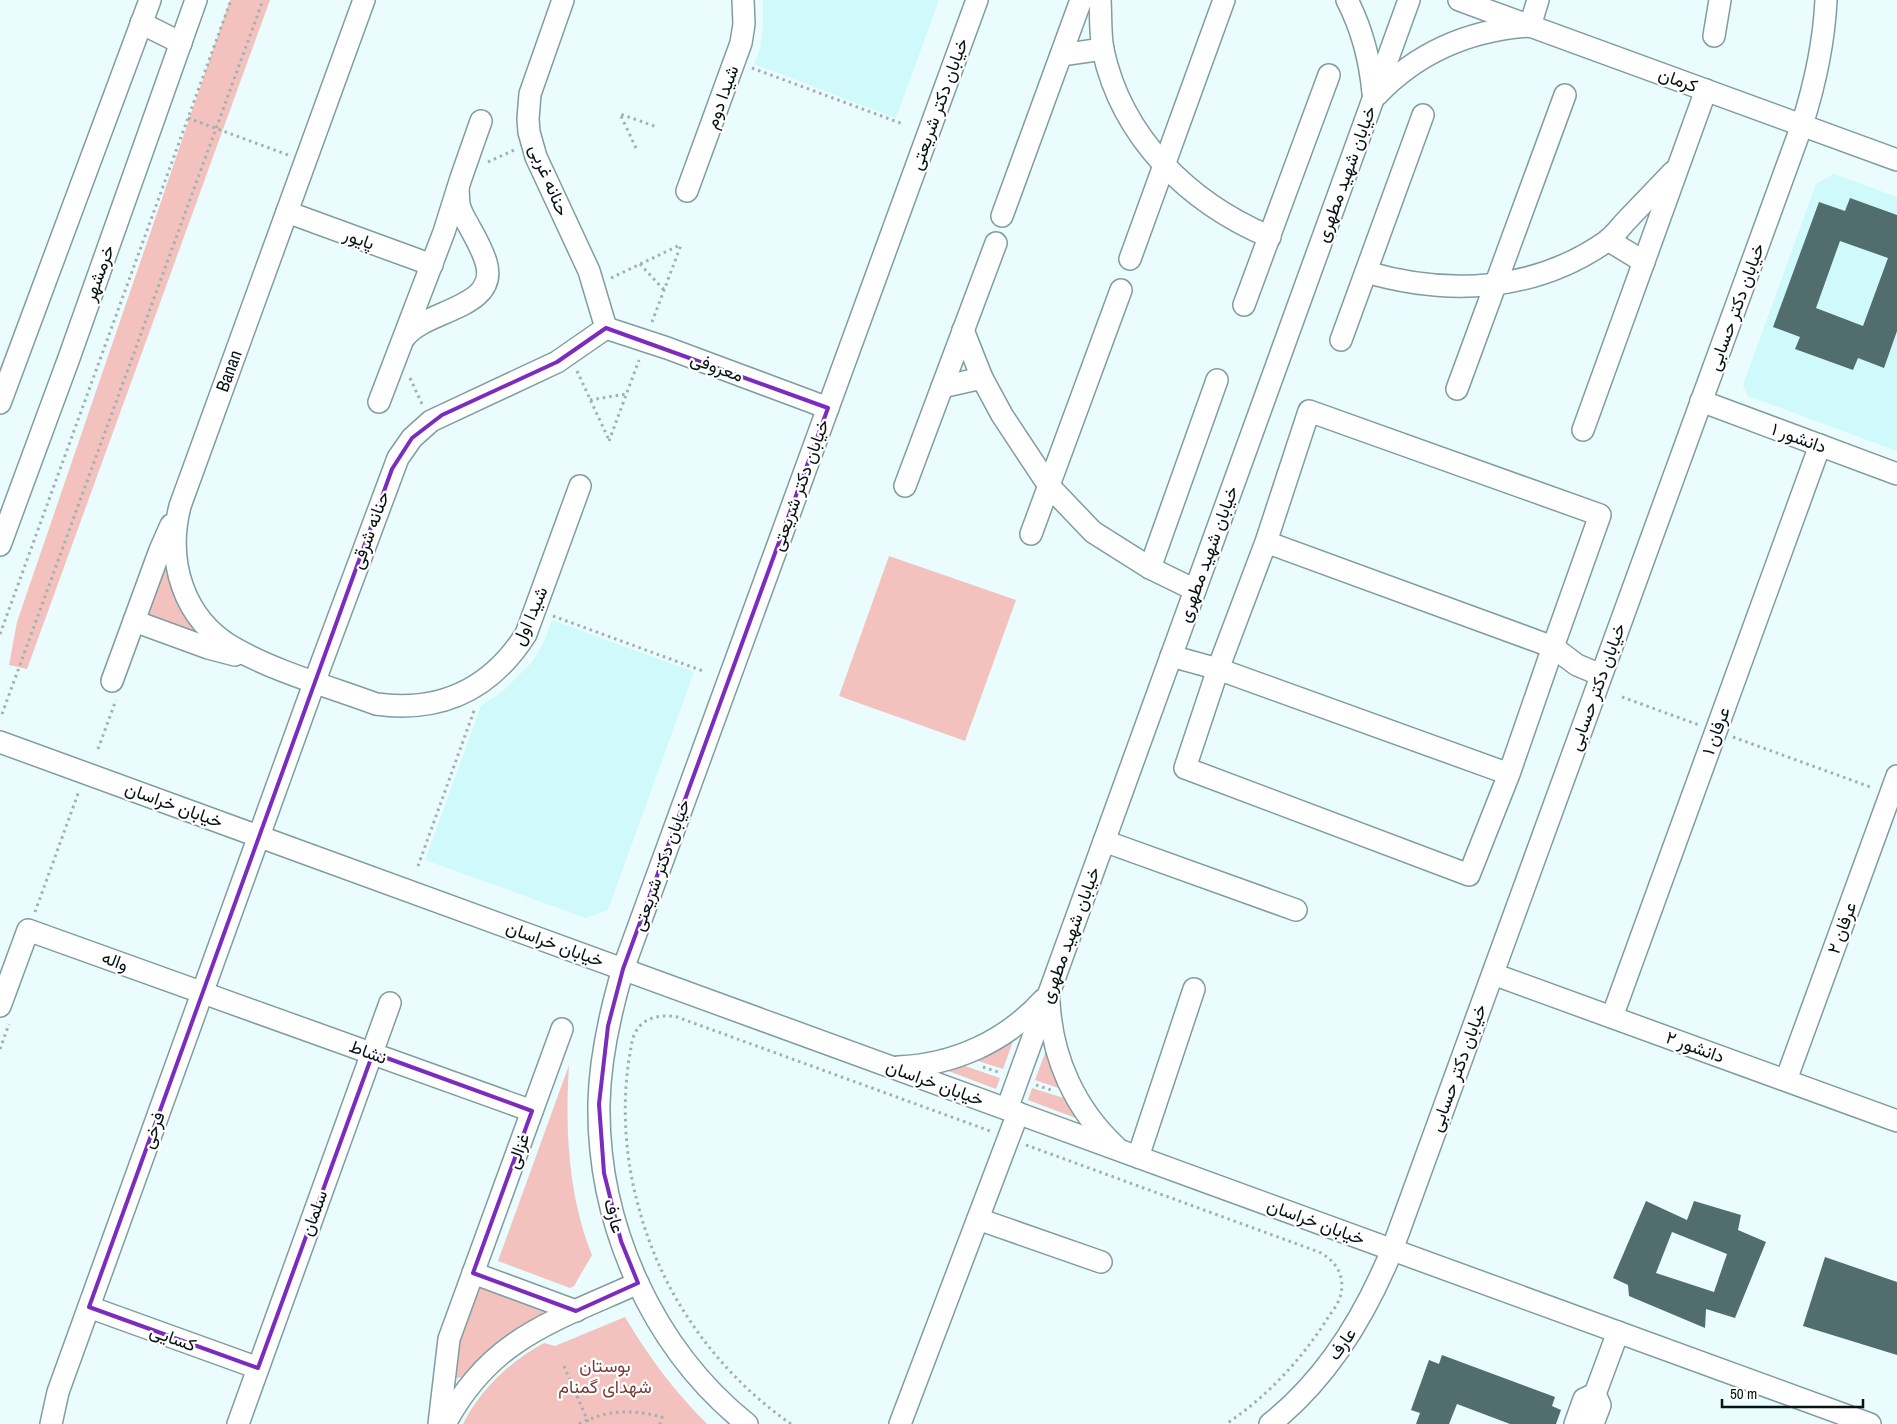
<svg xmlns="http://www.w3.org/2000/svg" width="1897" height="1424" font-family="'Archivo Narrow',Vazirmatn,sans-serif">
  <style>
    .built { fill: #d0f9fc }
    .green { fill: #f3c2be }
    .building { fill: #516d6e; fill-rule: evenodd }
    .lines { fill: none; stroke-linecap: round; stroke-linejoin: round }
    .minor-casing { stroke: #809d9f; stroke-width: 24 }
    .path { stroke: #a1b0b1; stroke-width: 3; stroke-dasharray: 2.5 4; stroke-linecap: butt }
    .minor { stroke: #fff; stroke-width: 21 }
    .marked { fill: none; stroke: #7b2cbf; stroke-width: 4; stroke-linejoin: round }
    .labels { text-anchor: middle; stroke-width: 4.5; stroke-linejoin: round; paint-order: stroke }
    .street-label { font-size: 18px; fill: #071212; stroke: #fff }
    .park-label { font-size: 18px; fill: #7a3b38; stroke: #fff }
  </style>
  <rect width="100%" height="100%" fill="#eafcfd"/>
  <g class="built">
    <path d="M763 0H939L896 118 754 64 760 49 763 25Z"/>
    <path d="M1834 174 1897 197V451L1748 396 1743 385 1816 184Z"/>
    <path d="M552 620 694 672 608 910 586 918 425 860 481 706 504 690 532 662 544 642Z"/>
  </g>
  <g class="green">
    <path d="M230 0H270L27 669 9 665 17 622Z"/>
    <path d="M889 556 1016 600 965 741 839 696Z"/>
    <path d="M165 561 170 580 177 599 210 643 141 617Z"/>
    <path d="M1016 1033 1003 1069 975 1060Z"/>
    <path d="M1048 1045 1061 1089 1035 1080Z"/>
    <path d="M569 1065C565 1129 568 1195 592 1255L574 1286 570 1288 498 1261Z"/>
    <path d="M962 1065 1000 1078 996 1089 943 1069Z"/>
    <path d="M1032 1088 1067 1099 1081 1120 1028 1100Z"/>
    <path d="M479 1281 543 1307V1314L465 1377 457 1378 453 1375 457 1341Z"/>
    <path d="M625 1317C648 1356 674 1391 707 1424H463C481 1389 509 1362 544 1343L555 1346Z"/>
  </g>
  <g class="building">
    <path d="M1850 198 1897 215V331L1884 368 1858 358 1853 370 1795 349 1800 337 1773 327 1819 202 1845 211ZM1840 241 1888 258 1863 326 1816 308Z"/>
    <path d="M1646 1201 1687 1220 1694 1201 1741 1215 1738 1230 1766 1242 1735 1318 1706 1309 1705 1328 1629 1296 1628 1285 1613 1278ZM1672 1232 1727 1254 1714 1292 1656 1273Z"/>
    <path d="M1825 1257 1897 1282V1355L1803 1326Z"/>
    <path d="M1442 1355 1555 1397 1552 1406 1561 1410 1556 1424H1510L1457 1404 1449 1424H1416L1420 1413 1411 1410 1429 1360 1439 1364Z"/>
  </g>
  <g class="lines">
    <defs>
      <g id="minor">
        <path d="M364 0 180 506C166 561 183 619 234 648 276 672 330 687 376 704 441 713 491 689 526 634L580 486"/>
        <path d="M563 0 530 94 528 119 529 132 536 157 589 271 606 328"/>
        <path d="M1100 0C1101 16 1100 34 1103 50 1122 138 1189 203 1270 237"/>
        <path d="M1347 0C1362 29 1370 60 1373 93"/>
        <path d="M1459 0 1897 160"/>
        <path d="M141 23 181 43"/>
        <path d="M1714 36 1720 0"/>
        <path d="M1061 55 1103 49"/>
        <path d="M1377 95C1418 52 1470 30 1530 26L1538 0"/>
        <path d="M687 191 741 43 744 24 743 0"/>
        <path d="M287 212 432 265"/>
        <path d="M1002 216 1081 0"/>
        <path d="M1608 240 1644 262"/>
        <path d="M1130 259 1224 0"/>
        <path d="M1366 272C1449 296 1534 292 1607 241 1615 235 1621 226 1628 219 1643 203 1658 188 1673 172"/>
        <path d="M1244 305 1329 75"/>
        <path d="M606 328 667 348 828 408"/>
        <path d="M963 330 982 378 1002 415 1049 486 1093 532 1150 568 1195 590"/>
        <path d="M405 337C426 309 500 309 486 262 481 245 470 229 462 213L459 205 458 189"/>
        <path d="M1341 340 1423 115"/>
        <path d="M942 387 982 378"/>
        <path d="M1457 389 1565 95"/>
        <path d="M1701 401 1897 474"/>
        <path d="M379 402 444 232 461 178 481 121"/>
        <path d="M0 403 150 0"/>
        <path d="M1583 430 1706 90"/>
        <path d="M905 486 996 243"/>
        <path d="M1031 534 1121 290"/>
        <path d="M0 545 69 358 196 0"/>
        <path d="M1150 568 1217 380"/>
        <path d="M134 621 208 648 235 655"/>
        <path d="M1171 656 1218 669 1266 542 1309 411 1600 515 1553 647 1266 542"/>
        <path d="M112 681 160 550 171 525"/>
        <path d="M0 742 1870 1424"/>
        <path d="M1509 774 1218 669 1185 768 1469 875 1509 774 1553 647 1577 665 1601 675"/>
        <path d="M1104 841 1296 910"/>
        <path d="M1493 974 1897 1121"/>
        <path d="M1049 1002C1052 1058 1075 1109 1116 1147"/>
        <path d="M0 1006 28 930 532 1111"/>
        <path d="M1612 1017 1820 445"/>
        <path d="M898 1067C954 1065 1006 1041 1043 1000"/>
        <path d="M1786 1080 1897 776"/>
        <path d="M1007 1109 1409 0"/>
        <path d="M1138 1157 1194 989"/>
        <path d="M978 1219 1101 1262"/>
        <path d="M473 1273 576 1311"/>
        <path d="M89 1307 258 1368"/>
        <path d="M1595 1394 1618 1332"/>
        <path d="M51 1424 58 1392 320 667 398 458 412 438 431 421 557 362 606 328"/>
        <path d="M238 1424 390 1003"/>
        <path d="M439 1424 449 1339 562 1029"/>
        <path d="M445 1424C491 1337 555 1321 638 1283"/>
        <path d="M747 1424C652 1348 597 1224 599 1103 600 1057 610 1013 623 969L977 0"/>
        <path d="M900 1424 1018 1113"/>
        <path d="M1270 1424C1327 1379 1365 1316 1392 1250L1802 125C1815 84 1824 43 1826 0"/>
        <path d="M1575 1424 1584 1399 1595 1394 1600 1405 1593 1424"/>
      </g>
    </defs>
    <use href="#minor" class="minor-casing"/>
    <g class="path">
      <path d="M752 68 903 124"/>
      <path d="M188 118 288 155"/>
      <path d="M636 148 620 114 657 127"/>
      <path d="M488 162 514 150"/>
      <path d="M640 264 664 290"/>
      <path d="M611 278 680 245"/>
      <path d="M652 322 681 245"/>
      <path d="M577 371 609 440"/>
      <path d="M410 378 422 404"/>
      <path d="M590 400 626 394"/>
      <path d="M609 441 639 360"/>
      <path d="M553 616 703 671"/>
      <path d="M0 634 231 0"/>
      <path d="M1622 697 1699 725"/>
      <path d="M2 714 263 0"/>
      <path d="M1733 737 1873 788"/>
      <path d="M98 749 116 700"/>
      <path d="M418 866 475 708"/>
      <path d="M35 912 79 791"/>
      <path d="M0 1049 9 1024"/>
      <path d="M983 1067 1001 1073"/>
      <path d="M1036 1085 1051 1090"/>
      <path d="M1026 1145 1319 1252C1335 1260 1345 1275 1341 1293 1340 1301 1334 1309 1329 1316 1303 1358 1267 1397 1226 1424"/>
      <path d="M564 1366 589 1424"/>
      <path d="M579 1424C606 1410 633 1409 662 1417L660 1424"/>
      <path d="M791 1424C742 1390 702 1345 673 1293 657 1264 645 1233 637 1201 625 1156 622 1105 629 1059 631 1050 631 1041 635 1033 643 1017 661 1014 677 1017L990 1131"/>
    </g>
    <use href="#minor" class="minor"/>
  </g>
  <path class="marked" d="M606 328 828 408 623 969 608 1026 599 1104 604 1173 621 1241 638 1283 576 1311 473 1273 532 1111 373 1053 258 1368 89 1307 392 469 412 438 442 415 557 362Z"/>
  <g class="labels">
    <g class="street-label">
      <text transform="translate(1678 80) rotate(20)" y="6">کرمان</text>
      <text transform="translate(722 97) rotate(-70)" y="6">شیدا دوم</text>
      <text transform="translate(939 104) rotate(-70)" y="6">خیابان دکتر شریعتی</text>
      <text transform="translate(1346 174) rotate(-70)" y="6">خیابان شهید مطهری</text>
      <text transform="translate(549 180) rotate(67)" y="6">حنانه غربی</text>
      <text transform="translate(359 239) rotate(20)" y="6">پایور</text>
      <text transform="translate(99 273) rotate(-70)" y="6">خرمشهر</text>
      <text transform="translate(1736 307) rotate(-70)" y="6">خیابان دکتر حسابی</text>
      <text transform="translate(717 367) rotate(20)" y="6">معروفی</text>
      <text transform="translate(229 371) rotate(-70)" y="6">Banan</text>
      <text transform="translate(1799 438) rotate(20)" y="6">دانشور ۱</text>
      <text transform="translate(800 485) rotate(-70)" y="6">خیابان دکتر شریعتی</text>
      <text transform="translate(370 530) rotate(-70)" y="6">حنانه شرقی</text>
      <text transform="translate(1208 554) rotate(-70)" y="6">خیابان شهید مطهری</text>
      <text transform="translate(530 616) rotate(-66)" y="6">شیدا اول</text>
      <text transform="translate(1597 687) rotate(-70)" y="6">خیابان دکتر حسابی</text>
      <text transform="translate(1716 731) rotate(-70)" y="6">عرفان ۱</text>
      <text transform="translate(174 805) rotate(20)" y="6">خیابان خراسان</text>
      <text transform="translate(661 865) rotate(-70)" y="6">خیابان دکتر شریعتی</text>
      <text transform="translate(1842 928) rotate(-70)" y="6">عرفان ۲</text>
      <text transform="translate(1070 935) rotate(-70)" y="6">خیابان شهید مطهری</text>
      <text transform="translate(555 944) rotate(20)" y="6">خیابان خراسان</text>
      <text transform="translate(115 961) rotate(20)" y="6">واله</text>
      <text transform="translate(1695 1047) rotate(20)" y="6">دانشور ۲</text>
      <text transform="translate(368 1052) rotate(20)" y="6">نشاط</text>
      <text transform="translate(1458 1068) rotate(-70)" y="6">خیابان دکتر حسابی</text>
      <text transform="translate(935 1083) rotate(20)" y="6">خیابان خراسان</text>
      <text transform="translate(153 1130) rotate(-70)" y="6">فرخی</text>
      <text transform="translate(518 1151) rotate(-70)" y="6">غزالی</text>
      <text transform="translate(314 1213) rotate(-70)" y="6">سلمان</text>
      <text transform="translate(614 1216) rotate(75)" y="6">عارف</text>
      <text transform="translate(1316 1222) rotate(20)" y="6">خیابان خراسان</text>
      <text transform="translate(173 1338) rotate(20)" y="6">کسایی</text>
      <text transform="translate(1342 1344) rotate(-55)" y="6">عارف</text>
    </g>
    <g class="park-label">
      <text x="605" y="1372">بوستان<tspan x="605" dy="21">شهدای گمنام</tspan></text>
    </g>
  </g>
  <path d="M1722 1399v8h141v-8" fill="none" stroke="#071212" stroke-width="2.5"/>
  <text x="1730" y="1399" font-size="15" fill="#071212" stroke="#ffffff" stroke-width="4" paint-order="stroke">50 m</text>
</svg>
